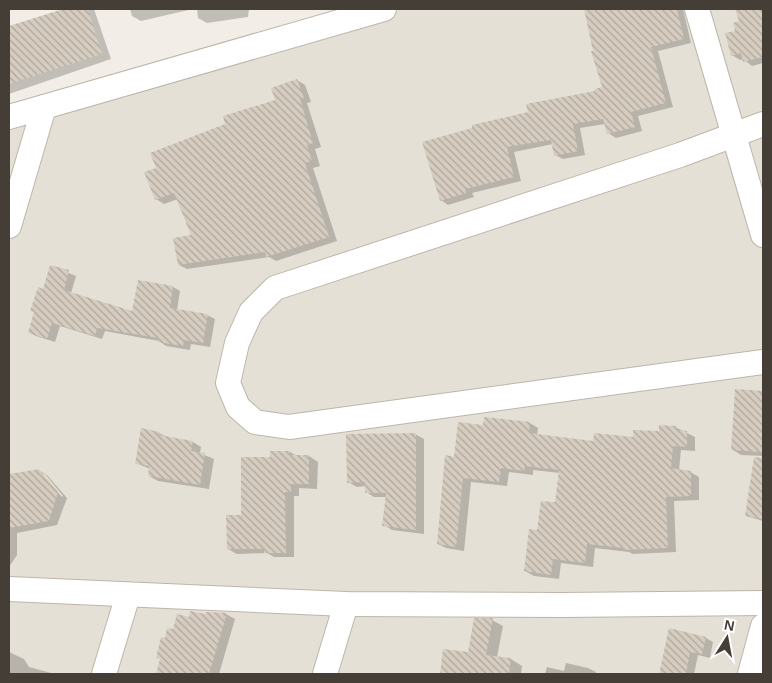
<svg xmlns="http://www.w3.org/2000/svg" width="772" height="683" font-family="Helvetica,sans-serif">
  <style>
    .residential { fill: #e5e0d5 }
    .shadow { fill: #0003; fill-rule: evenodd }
    .building { fill: url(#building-back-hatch) }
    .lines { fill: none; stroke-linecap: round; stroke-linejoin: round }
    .minor-casing { stroke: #bdb5aa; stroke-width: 26 }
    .minor { stroke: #fff; stroke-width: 24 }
  </style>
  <defs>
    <pattern id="building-back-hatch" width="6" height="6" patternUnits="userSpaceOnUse" patternTransform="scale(1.25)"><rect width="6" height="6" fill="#d6ccc0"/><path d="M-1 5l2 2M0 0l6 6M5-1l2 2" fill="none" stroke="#afa79d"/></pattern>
  </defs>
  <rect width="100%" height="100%" fill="#f2eee7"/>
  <path class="residential" d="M383 9H763V674H9V131Z"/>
  <g class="shadow">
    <path d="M67 9H94L111 59 9 94V28Z"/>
    <path d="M130 9H193L141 21 132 16Z"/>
    <path d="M197 9H249L248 17 207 23 198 18Z"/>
    <path d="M595 9H683L691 43 658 51 673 107 638 116 642 131 616 138 608 133 605 124 580 128 585 155 563 159 555 155 553 144 514 152 521 181 472 193 474 197 448 205 441 200 529 113 597 92 604 88 585 11Z"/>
    <path d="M737 9H763V63L752 66 743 59 740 60 732 55 736 32 741 22Z"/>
    <path d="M297 80 305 85 311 102 307 103 321 147 315 149 320 166 313 168 337 241 276 261 269 257 187 269 179 265 192 236 178 199 164 204 156 199 157 168 227 125 277 101Z"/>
    <path d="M51 266 76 276 71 293 133 312 139 281 173 287 180 291 177 310 207 315 215 319 210 347 191 344 190 350 166 346 159 341 105 331 102 339 60 326 55 342 36 336 29 332Z"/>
    <path d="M737 391 763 393V456L741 455 733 450Z"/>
    <path d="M485 418 530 423 538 428 537 436 594 442 634 439 675 427 695 437V451L681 450 679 470 690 472 699 477V500L674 501 676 552 633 554 629 552 595 548 593 567 561 563 559 579 534 576 525 571 538 532 556 503 560 473 533 470V475L509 472 507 486 471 482 464 551 446 548 438 544 455 458 484 427Z"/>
    <path d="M159 433 169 438 193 442 201 447 200 453 214 459 209 489 158 481 149 476 150 469 136 463Z"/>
    <path d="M415 434 424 439V534L392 530 384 525 387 497H374L366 492V486L357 487 348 482Z"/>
    <path d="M290 452 297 456H309L318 462 317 489 299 488V496H294V557H274L267 553 237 554 228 549 271 458Z"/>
    <path d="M38 470 47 475 67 498 57 525 17 533V555L9 567V478L10 475ZM41 474H45L63 496 62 497Z"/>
    <path d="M751 481 763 483V521L746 516Z"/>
    <path d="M226 614 235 619 219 674H157L166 640 174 631 189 618Z"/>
    <path d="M492 620 503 626 497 657 511 659 522 666 521 674H441L444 650 469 654Z"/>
    <path d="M670 630 706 638 713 642 710 658 698 655 694 674H660Z"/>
    <path d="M9 652 24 659 29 667 55 674H9Z"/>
    <path d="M566 663 588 668 596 672 595 674H545L547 667 564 671Z"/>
  </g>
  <g class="building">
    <path d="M63 9H88L102 54 9 84V26Z"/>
    <path d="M584 9H677L684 39 651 47 666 103 631 112 635 127 607 134 603 119 573 124 578 151 554 156 551 140 507 147 514 177 465 189 466 193 440 201 422 142 472 128V125L528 112 526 104 595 91V89L602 87 591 51H593Z"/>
    <path d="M735 9H763V57L743 62 741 53 731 56 725 33 735 31 733 23 739 21Z"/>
    <path d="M297 79 304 98 300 99 313 143 307 145 312 161 305 163 329 237 266 257 265 252 178 265 173 238 191 235 174 193 155 200 144 172 156 168 150 153 225 124 223 116 275 100 271 88Z"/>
    <path d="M50 265 69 270 64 290 132 311 138 280 173 286 170 308 208 314 203 343 184 340 183 346 158 342V338L97 328 95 336 52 323 47 339 28 333 34 312 30 311 38 287 43 289Z"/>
    <path d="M735 389 763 391V452L731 450Z"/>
    <path d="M484 417 530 422 529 433 593 441 594 433 633 437V430L659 431V425L676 426V430L687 431V447L673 446 671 468 691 471V496L666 497 668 548 623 550V548L587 544 585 563 553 559 551 575 524 571 529 529 537 530 541 501 555 502 559 470 525 466 524 471 501 468 499 482 463 478 456 547 437 544 445 455 454 457 458 422 483 425Z"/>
    <path d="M141 428 160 432 159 435 193 441 191 451 205 453 200 485 148 476 149 466 135 464Z"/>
    <path d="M416 433V530L382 526 386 493H365V482L347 483 346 434Z"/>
    <path d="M270 451H290V455H309V484H291V492H285L286 553H264V549H227L226 515H241V457H270Z"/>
    <path d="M754 457 763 458V519L745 516Z"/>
    <path d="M39 469 58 492 49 521 9 528V474Z"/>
    <path d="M190 611 205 614 206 612 227 613 209 674H156L160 659 156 658 161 637 165 638 167 628 173 629 177 614 189 617Z"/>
    <path d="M474 618H493L486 655 511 658 509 674H440L443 649 468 652Z"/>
    <path d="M669 628 706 637 702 654 690 652 686 674H659Z"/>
  </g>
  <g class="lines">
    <defs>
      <g id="minor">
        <path d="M697 9 763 235"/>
        <path d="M9 117 384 9"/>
        <path d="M763 124 680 155 275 288 251 312 237 343 228 383 238 407 255 422 289 427 763 362"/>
        <path d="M9 226 44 107"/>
        <path d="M9 589 346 604 562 605 763 603"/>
        <path d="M104 674 128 595"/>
        <path d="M325 674 346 604"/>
        <path d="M750 674 763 626"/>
      </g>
    </defs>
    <use href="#minor" class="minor-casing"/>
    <use href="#minor" class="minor"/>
  </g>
  <rect width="772" height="683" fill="none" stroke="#443e36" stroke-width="20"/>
  <g transform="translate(727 638) rotate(11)" stroke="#ffffff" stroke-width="4" paint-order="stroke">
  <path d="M0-4L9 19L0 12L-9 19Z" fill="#443e36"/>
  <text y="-8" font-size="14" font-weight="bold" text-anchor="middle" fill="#443e36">N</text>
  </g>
</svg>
